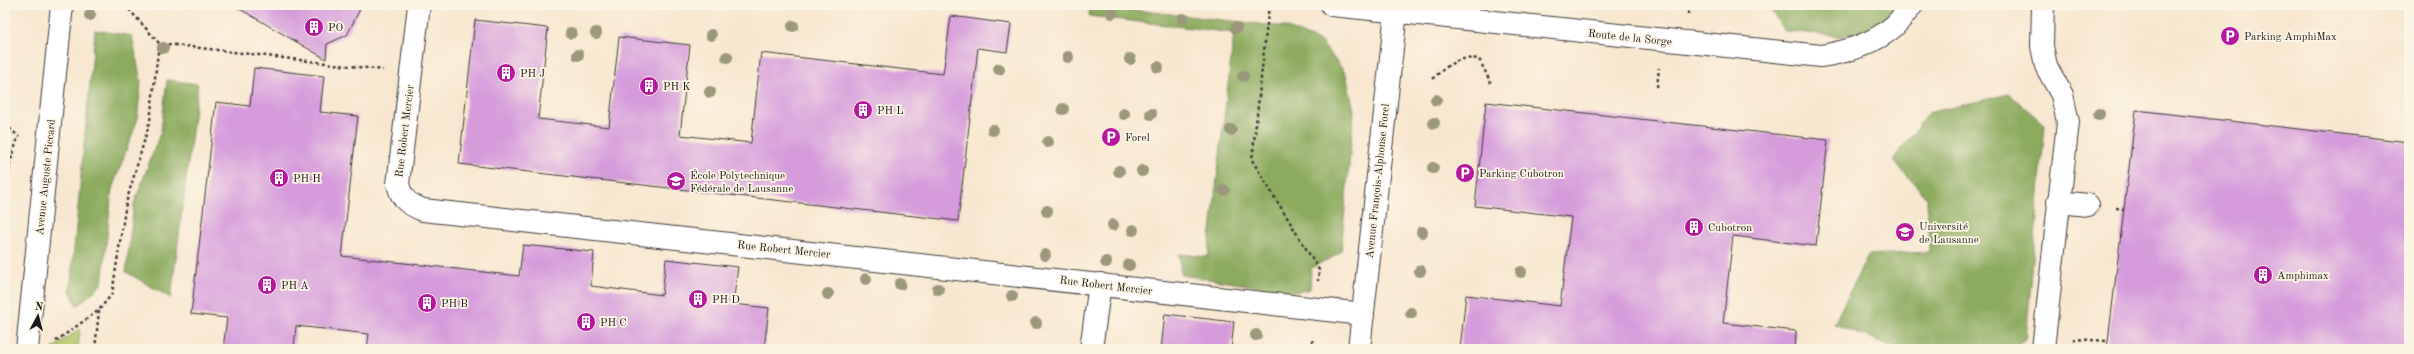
<svg xmlns="http://www.w3.org/2000/svg" width="2414" height="354" font-family="'Old Standard TT',serif">
  <style>
    .green { fill: #b1c66a; stroke: #667143 }
    .forest { fill: #8cab5e; stroke: #54643d }
    .building { fill: #d59bdb }
    .lines { fill: none; stroke-linecap: round; stroke-linejoin: round }
    .minor-casing { stroke: #3d3a37; stroke-width: 24 }
    .path { stroke: #3d3a37; stroke-width: 2.5; stroke-dasharray: 3 3; stroke-linecap: butt }
    .minor { stroke: #fff; stroke-width: 22 }
    .tree { fill: #9c987c }
    .labels { text-anchor: middle; stroke-width: 3.5; stroke-linejoin: round; paint-order: stroke }
    .poi-label { font-size: 11px; fill: #1c1c1c; stroke: #fcf5e5; text-anchor: start }
    .street-label { font-size: 11px; fill: #1c1c1c; stroke: #fcf5e5 }
  </style>
  <rect width="100%" height="100%" fill="#fcf5e5"/>
  <filter id="ink" filterUnits="userSpaceOnUse"><feTurbulence type="fractalNoise" baseFrequency=".025" numOctaves="2"/><feDisplacementMap in="SourceGraphic" scale="8" xChannelSelector="R" yChannelSelector="G"/><feConvolveMatrix kernelMatrix="1 2 1 2 8 2 1 2 1" color-interpolation-filters="sRGB"/></filter>
  <filter id="wash" filterUnits="userSpaceOnUse"><feTurbulence type="fractalNoise" baseFrequency=".012" numOctaves="4" result="noise"/><feDisplacementMap in="SourceGraphic" scale="16" xChannelSelector="R" yChannelSelector="G"/><feGaussianBlur stdDeviation="0.9" result="paint"/><feColorMatrix in="noise" values="0 0 0 0 0 0 0 0 0 0 0 0 0 0 0 0 0 1.4 0 .05"/><feComposite in="paint" operator="in"/></filter>
  <g filter="url(#wash)">
    <rect width="100%" height="100%" fill="#f8e7d0"/>
    <path class="green" d="M80 329 78 349H52L53 348Z"/>
    <g class="forest">
      <path d="M1090 5 1285 27 1321 42 1346 74 1354 111 1341 251C1333 259 1321 262 1311 268L1310 289 1295 292 1181 275 1179 254 1208 257 1234 33 1089 16Z"/>
      <path d="M1767 5H1903L1868 34 1840 36 1785 31Z"/>
      <path d="M95 30 132 36 141 82 137 121 112 189 102 284 77 306 70 291Z"/>
      <path d="M167 80 198 84 171 298 126 272 134 204 161 131Z"/>
      <path d="M2009 94 2045 125 2026 339 2012 349H1899L1834 324 1868 255 1929 252 1927 198 1893 160 1928 113Z"/>
    </g>
    <g id="blocks">
      <g class="building">
        <path d="M233 5H362L347 35 327 44 326 59Z"/>
        <path d="M951 16 1011 24 1007 52 978 48 958 221 459 164 475 20 548 28 538 119 609 127 619 37 690 45 680 135 751 143 761 53 943 74Z"/>
        <path d="M254 68 324 76 320 112 358 116 342 256 519 276 523 245 594 252 591 286 662 295 666 259 738 267 733 304 769 308 764 349H478L438 345 437 349H367L369 334 296 326 294 349H223L227 318 191 314 216 102 250 106Z"/>
        <path d="M1486 102 1828 140 1816 246 1733 236 1723 323 1796 331 1795 349H1460L1466 295 1560 306 1571 217 1475 206Z"/>
        <path d="M2136 110 2409 142V349H2107Z"/>
        <path d="M1165 314 1234 322 1231 349H1161Z"/>
      </g>
    </g>
  </g>
  <g filter="url(#ink)">
    <use href="#blocks" fill-opacity="0" stroke="#3d3a37" stroke-width="1"/>
    <g class="lines">
      <defs>
        <g id="minor">
          <path d="M419 5 398 184C402 200 408 204 423 210L1363 314"/>
          <path d="M1332 5 1821 56C1847 52 1873 44 1893 27 1900 21 1906 12 1912 5"/>
          <path d="M2043 5 2042 46 2046 66 2062 95 2068 122 2043 349"/>
          <path d="M2058 202 2088 205"/>
          <path d="M27 349 62 5"/>
          <path d="M1091 349 1100 284"/>
          <path d="M1359 349 1396 12"/>
        </g>
      </defs>
      <use href="#minor" class="minor-casing"/>
      <g class="path">
        <path d="M125 5 159 43 383 70"/>
        <path d="M1269 5 1252 160 1319 270 1318 281"/>
        <path d="M1688 14 1689 5"/>
        <path d="M1432 79C1449 65 1456 56 1479 59L1491 83"/>
        <path d="M1657 87 1659 68"/>
        <path d="M5 124 19 137"/>
        <path d="M5 207 10 163 18 137"/>
        <path d="M2116 208 2124 209"/>
        <path d="M2073 339 2108 341"/>
        <path d="M56 341 99 310 112 294 126 203 150 121 159 43"/>
        <path d="M95 349 99 311"/>
        <path d="M1311 349 1313 337"/>
      </g>
      <use href="#minor" class="minor"/>
    </g>
    <g class="tree">
      <circle cx="1112" cy="13" r="6"/>
      <circle cx="90" cy="15" r="6"/>
      <circle cx="1183" cy="19" r="6"/>
      <circle cx="793" cy="26" r="6"/>
      <circle cx="1236" cy="28" r="6"/>
      <circle cx="571" cy="33" r="6"/>
      <circle cx="596" cy="33" r="6"/>
      <circle cx="711" cy="35" r="6"/>
      <circle cx="163" cy="48" r="6"/>
      <circle cx="578" cy="55" r="6"/>
      <circle cx="727" cy="57" r="6"/>
      <circle cx="1068" cy="57" r="6"/>
      <circle cx="1130" cy="59" r="6"/>
      <circle cx="1158" cy="67" r="6"/>
      <circle cx="999" cy="69" r="6"/>
      <circle cx="1243" cy="76" r="6"/>
      <circle cx="710" cy="92" r="6"/>
      <circle cx="1436" cy="100" r="6"/>
      <circle cx="1063" cy="109" r="6"/>
      <circle cx="1124" cy="114" r="6"/>
      <circle cx="1151" cy="114" r="6"/>
      <circle cx="2099" cy="114" r="6"/>
      <circle cx="1434" cy="123" r="6"/>
      <circle cx="993" cy="130" r="6"/>
      <circle cx="1231" cy="130" r="6"/>
      <circle cx="1048" cy="142" r="6"/>
      <circle cx="1433" cy="168" r="6"/>
      <circle cx="1119" cy="171" r="6"/>
      <circle cx="1142" cy="171" r="6"/>
      <circle cx="1224" cy="190" r="6"/>
      <circle cx="1047" cy="211" r="6"/>
      <circle cx="1113" cy="225" r="6"/>
      <circle cx="1133" cy="230" r="6"/>
      <circle cx="1422" cy="232" r="6"/>
      <circle cx="1045" cy="255" r="6"/>
      <circle cx="1106" cy="262" r="6"/>
      <circle cx="1129" cy="265" r="6"/>
      <circle cx="1420" cy="271" r="6"/>
      <circle cx="1521" cy="272" r="6"/>
      <circle cx="866" cy="279" r="6"/>
      <circle cx="900" cy="284" r="6"/>
      <circle cx="938" cy="289" r="6"/>
      <circle cx="828" cy="294" r="6"/>
      <circle cx="1012" cy="296" r="6"/>
      <circle cx="1411" cy="313" r="6"/>
      <circle cx="1036" cy="323" r="6"/>
      <circle cx="1256" cy="335" r="6"/>
    </g>
  </g>
  <defs>
    <symbol id="building-disc" viewBox="-11 -11 22 22"><circle r="9.5" fill="#b5179e" stroke="#fcf5e5"/><path d="M-4-6H4V6H1V3H-1V6H-4ZM-2.5-4.3h1.7v1.8h-1.7ZM.8-4.3h1.7v1.8H.8ZM-2.5-1h1.7V.8h-1.7ZM.8-1h1.7V.8H.8Z" fill="#fff"/></symbol>
    <symbol id="parking-disc" viewBox="-11 -11 22 22"><circle r="9.5" fill="#b5179e" stroke="#fcf5e5"/><path d="M-3.5-5.5H1a3.5 3.5 0 0 1 0 7H-1V5.5H-3.5ZM-1-3.4V-.6H.8a1.4 1.4 0 0 0 0-2.8Z" fill="#fff"/></symbol>
    <symbol id="university-disc" viewBox="-11 -11 22 22"><circle r="9.5" fill="#b5179e" stroke="#fcf5e5"/><path d="M0-5L7-2L0 1L-7-2ZM-4 1L0 2.5L4 1V4Q0 6-4 4Z" fill="#fff"/></symbol>
  </defs>
  <g fill-rule="evenodd">
    <use href="#building-disc" x="303" y="16" width="22" height="22"/>
    <use href="#parking-disc" x="2219" y="25" width="22" height="22"/>
    <use href="#building-disc" x="495" y="62" width="22" height="22"/>
    <use href="#building-disc" x="638" y="75" width="22" height="22"/>
    <use href="#building-disc" x="852" y="99" width="22" height="22"/>
    <use href="#parking-disc" x="1100" y="126" width="22" height="22"/>
    <use href="#parking-disc" x="1454" y="162" width="22" height="22"/>
    <use href="#building-disc" x="268" y="167" width="22" height="22"/>
    <use href="#university-disc" x="665" y="170" width="22" height="22"/>
    <use href="#building-disc" x="1683" y="216" width="22" height="22"/>
    <use href="#university-disc" x="1894" y="221" width="22" height="22"/>
    <use href="#building-disc" x="2252" y="264" width="22" height="22"/>
    <use href="#building-disc" x="256" y="274" width="22" height="22"/>
    <use href="#building-disc" x="687" y="288" width="22" height="22"/>
    <use href="#building-disc" x="416" y="292" width="22" height="22"/>
    <use href="#building-disc" x="575" y="311" width="22" height="22"/>
  </g>
  <g class="labels">
    <g class="poi-label">
      <text x="328" y="31">PO</text>
      <text x="2244" y="40">Parking AmphiMax</text>
      <text x="520" y="77">PH J</text>
      <text x="663" y="90">PH K</text>
      <text x="877" y="114">PH L</text>
      <text x="1125" y="141">Forel</text>
      <text x="1479" y="177">Parking Cubotron</text>
      <text x="690" y="179">École Polytechnique<tspan x="690" dy="13">Fédérale de Lausanne</tspan></text>
      <text x="293" y="182">PH H</text>
      <text x="1919" y="230">Université<tspan x="1919" dy="13">de Lausanne</tspan></text>
      <text x="1708" y="231">Cubotron</text>
      <text x="2277" y="279">Amphimax</text>
      <text x="281" y="289">PH A</text>
      <text x="712" y="303">PH D</text>
      <text x="441" y="307">PH B</text>
      <text x="600" y="326">PH C</text>
    </g>
    <g class="street-label">
      <text transform="translate(1630 37) rotate(6)" y="4">Route de la Sorge</text>
      <text transform="translate(404 131) rotate(-83)" y="4">Rue Robert Mercier</text>
      <text transform="translate(45 177) rotate(-84)" y="4">Avenue Auguste Piccard</text>
      <text transform="translate(1377 181) rotate(-84)" y="4">Avenue François-Alphonse Forel</text>
      <text transform="translate(784 249) rotate(6)" y="4">Rue Robert Mercier</text>
      <text transform="translate(1106 285) rotate(7)" y="4">Rue Robert Mercier</text>
    </g>
  </g>
  <rect width="2414" height="354" fill="none" stroke="#fcf5e5" stroke-width="20"/>
  <g transform="translate(38 316) rotate(7)" stroke="#fcf5e5" stroke-width="3" paint-order="stroke">
  <path d="M0-3L7 15L0 10L-7 15Z" fill="#1c1c1c"/>
  <text y="-6" font-size="11" font-weight="bold" text-anchor="middle" fill="#1c1c1c">N</text>
  </g>
</svg>
